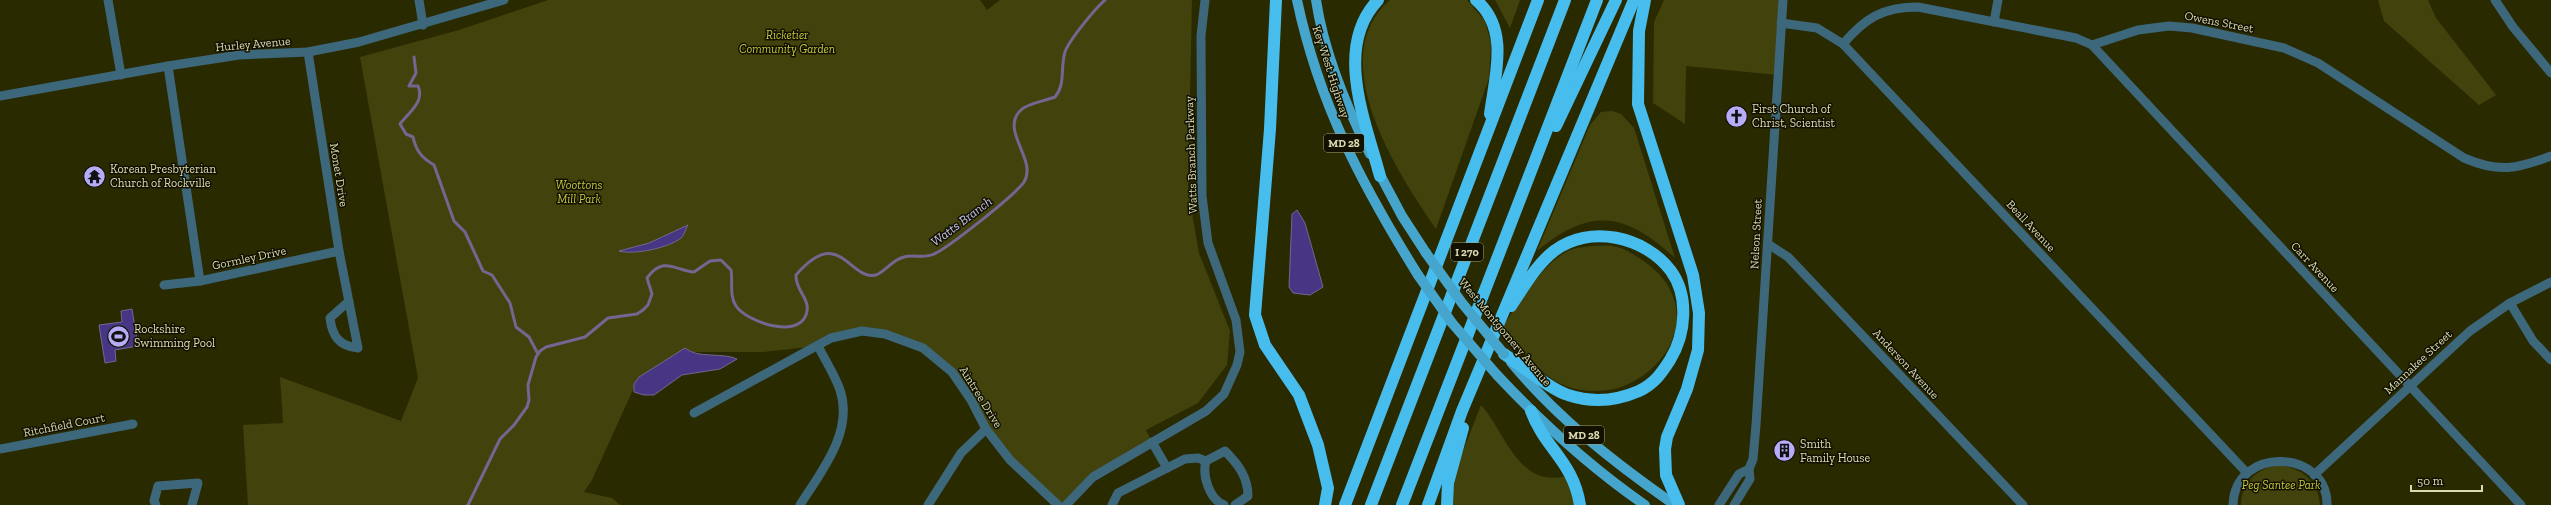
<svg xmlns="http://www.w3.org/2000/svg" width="2551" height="505" font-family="'Zilla Slab',serif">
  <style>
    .green { fill: #42420d }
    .water { fill: #473683; stroke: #726791 }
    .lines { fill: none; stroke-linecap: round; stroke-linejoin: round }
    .stream { stroke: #726791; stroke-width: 3 }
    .minor { stroke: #3d677a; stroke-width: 9 }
    .major { stroke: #46a5cd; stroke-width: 10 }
    .highway { stroke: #47bdee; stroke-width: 12 }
    .major-bridge { stroke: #46a5cd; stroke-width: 10 }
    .labels { text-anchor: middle; stroke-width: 3; stroke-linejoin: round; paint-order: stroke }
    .shield { fill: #121100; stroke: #9d9e7d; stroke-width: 1 }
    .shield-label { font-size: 11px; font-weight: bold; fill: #d8dab2 }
    .street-label { font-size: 12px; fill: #d8dab2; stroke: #121100 }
    .park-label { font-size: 12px; font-style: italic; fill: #c6c73b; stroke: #121100 }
    .poi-label { font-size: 12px; fill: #d8dab2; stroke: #121100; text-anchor: start }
    .water-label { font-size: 13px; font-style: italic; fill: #c9c4f1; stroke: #121100 }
  </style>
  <rect width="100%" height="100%" fill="#2a2a00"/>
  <g class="green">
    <path d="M548 0H980L987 10 1000 0H1192L1188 190 1199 253 1230 331 1227 365 1198 403 1146 430 1152 442 1093 477 1066 505H1058L1010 460 963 385 923 348 862 331 818 346 763 352H682L637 381 592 480 584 492 612 498 620 505H248L243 425 283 423 280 377 401 421 418 378 360 57 459 30Z"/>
    <path d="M1390 0H1467L1485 21 1491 43 1489 78 1436 229C1398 174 1322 58 1390 0Z"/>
    <path d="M1495 0H1520L1510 28Z"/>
    <path d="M1664 0H1783L1778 75 1686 66 1685 124 1653 103 1654 22Z"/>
    <path d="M2378 0H2428L2436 18 2496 95 2479 105 2384 21Z"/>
    <path d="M1612 111 1621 114 1634 128 1675 258C1626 213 1591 206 1537 251L1590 125 1601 112Z"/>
    <path d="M1592 246C1599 246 1607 245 1613 246 1625 248 1636 256 1645 262 1699 300 1679 363 1624 386 1605 393 1580 393 1561 384 1537 372 1519 347 1502 327 1520 303 1544 259 1573 249 1579 247 1586 247 1592 246Z"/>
    <path d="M1481 405C1505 431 1518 489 1566 476L1572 487 1575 505H1453L1454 474Z"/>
    <path d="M2279 465C2302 469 2318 480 2320 505H2241C2241 482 2258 468 2279 465Z"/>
  </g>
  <g class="water">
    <path d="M1297 210 1305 223 1323 287 1310 295 1293 293 1289 287 1292 214Z"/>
    <path d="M688 225C686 228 684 236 681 238 668 248 635 255 619 251L649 243Z"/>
    <path d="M132 309 138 346 115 350 116 361 105 363 99 325 122 322 121 311Z"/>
    <path d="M685 348C698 359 722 352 737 359L720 369 682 375 654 395H644L634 392V384L639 377Z"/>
  </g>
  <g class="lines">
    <g class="stream">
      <path d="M414 57 416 73 409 86H418C425 102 409 112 400 124L406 134 413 137C416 151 422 158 434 165L454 221 465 232 483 271 492 275 510 303 516 327 529 337 538 354"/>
      <path d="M468 505 500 439 514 425 527 407 529 400 528 385 536 357 540 351 546 347 585 337 608 318 637 314 643 310 648 305 652 294 647 278C664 255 676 271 694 272L710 261 721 260 731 270C733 281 729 296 736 306 747 322 797 339 806 315 812 299 795 291 796 275 840 224 849 281 876 275 887 270 892 260 904 257 913 254 924 259 934 254 948 248 1015 195 1024 182 1038 160 999 130 1021 110 1028 103 1045 101 1055 97 1066 84 1060 68 1065 52 1069 40 1095 9 1105 0"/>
    </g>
    <g class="minor">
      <path d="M108 0 121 75"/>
      <path d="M419 0 423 25"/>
      <path d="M2495 0 2513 27 2551 73"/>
      <path d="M1994 22 1998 0"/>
      <path d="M1781 23 1817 28 1843 44 2247 473"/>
      <path d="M1843 44C1865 18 1883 7 1918 7L2076 38 2092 45 2138 30 2169 26 2192 28 2284 48 2318 63 2464 158C2499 173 2517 169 2551 156"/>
      <path d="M2092 45 2521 505"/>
      <path d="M308 52 339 251 358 348C339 346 332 336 330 318L349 301"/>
      <path d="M168 66 200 281"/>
      <path d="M0 96 168 66 239 55 308 52 359 42 504 0"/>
      <path d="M1768 244 1788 257 2023 505"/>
      <path d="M164 285 200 281 339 251"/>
      <path d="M2510 303 2533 341 2551 360"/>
      <path d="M694 413 831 338 862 331 885 334 923 348 952 372 971 400 986 429 1010 460 1058 505"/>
      <path d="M1152 442 1167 468"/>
      <path d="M0 449 133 424"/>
      <path d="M1206 461C1202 475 1209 499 1224 505"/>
      <path d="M2314 475 2470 331 2510 303 2551 282"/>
      <path d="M156 505 154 501 158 486 198 483 192 505"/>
      <path d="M800 505C821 472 854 432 840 390 835 375 825 360 818 346"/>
      <path d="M928 505 961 453 986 429"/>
      <path d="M1066 505 1093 477 1206 411 1224 394 1237 365 1240 352 1236 320 1208 243 1202 196 1201 36 1205 0"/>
      <path d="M1112 505 1118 493 1167 468 1185 459 1198 458 1206 461 1225 451C1238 464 1248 477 1248 496L1235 505"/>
      <path d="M1719 505 1739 474 1749 469"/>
      <path d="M1734 505 1750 479 1749 469 1753 459 1756 425 1783 0"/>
      <path d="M2233 505C2235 445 2328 449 2327 505"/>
    </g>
    <g class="major">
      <path d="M1297 0C1319 104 1362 185 1418 275"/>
      <path d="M1316 0C1324 53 1346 106 1370 154"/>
      <path d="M1377 169 1402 216 1426 253"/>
      <path d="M1511 362C1557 418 1616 464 1675 505"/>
      <path d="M1497 375C1542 423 1590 467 1645 505"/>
    </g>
    <g class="highway">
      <path d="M1276 0 1270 129 1255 315 1265 345 1299 395 1318 445 1328 488 1325 505"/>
      <path d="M1378 0C1333 47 1366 123 1380 176"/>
      <path d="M1476 0C1510 29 1495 76 1490 114"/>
      <path d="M1645 0 1639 31 1638 104 1693 275 1699 313 1698 350 1687 389 1667 437 1665 449 1666 475 1679 505"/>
      <path d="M1556 126 1616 0"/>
      <path d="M1504 354C1519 364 1553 391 1568 395 1592 403 1616 401 1639 391 1654 384 1661 374 1670 360 1686 334 1689 296 1671 271 1645 236 1589 224 1554 251 1536 265 1524 287 1511 306"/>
      <path d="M1531 411C1545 449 1573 461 1580 505"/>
      <path d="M1345 505 1538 0"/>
      <path d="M1371 505 1565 0"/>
      <path d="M1402 505 1597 0"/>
      <path d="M1428 505 1462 411 1634 0"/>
      <path d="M1447 505 1448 483 1463 428"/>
    </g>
    <g class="major-bridge">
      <path d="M1426 253 1462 303 1504 354"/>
      <path d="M1418 275 1452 323 1497 375"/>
    </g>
  </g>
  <defs>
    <symbol id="church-disc" viewBox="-11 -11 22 22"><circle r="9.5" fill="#b6acf8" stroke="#121100"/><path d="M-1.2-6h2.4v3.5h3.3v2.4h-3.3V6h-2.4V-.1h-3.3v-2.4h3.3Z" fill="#111"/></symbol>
    <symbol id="temple-disc" viewBox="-11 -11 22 22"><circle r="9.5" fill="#b6acf8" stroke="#121100"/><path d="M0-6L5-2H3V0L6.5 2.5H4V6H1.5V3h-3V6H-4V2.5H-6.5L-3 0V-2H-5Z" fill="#111"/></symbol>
    <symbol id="stadium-disc" viewBox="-11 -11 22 22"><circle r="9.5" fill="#b6acf8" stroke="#121100"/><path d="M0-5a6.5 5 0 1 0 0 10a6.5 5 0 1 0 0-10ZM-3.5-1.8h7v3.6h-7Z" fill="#111"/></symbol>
    <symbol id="building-disc" viewBox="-11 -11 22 22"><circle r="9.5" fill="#b6acf8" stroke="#121100"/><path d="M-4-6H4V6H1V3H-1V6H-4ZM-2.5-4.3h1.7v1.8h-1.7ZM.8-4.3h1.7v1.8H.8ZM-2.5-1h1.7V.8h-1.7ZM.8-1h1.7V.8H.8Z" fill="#111"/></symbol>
  </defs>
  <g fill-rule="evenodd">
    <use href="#church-disc" x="1724" y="104" width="25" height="25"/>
    <use href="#temple-disc" x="82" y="164" width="25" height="25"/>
    <use href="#stadium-disc" x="106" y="324" width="25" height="25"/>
    <use href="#building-disc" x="1772" y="438" width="25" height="25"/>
  </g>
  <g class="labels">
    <g class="shield">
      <rect x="1324" y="134" width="40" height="18" rx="3"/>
      <rect x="1451" y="243" width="32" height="18" rx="3"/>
      <rect x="1564" y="426" width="40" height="18" rx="3"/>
    </g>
    <g class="shield-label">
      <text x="1344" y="147">MD 28</text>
      <text x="1467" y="256">I 270</text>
      <text x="1584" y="439">MD 28</text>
    </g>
    <g class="street-label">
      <text transform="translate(2219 22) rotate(11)" y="4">Owens Street</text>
      <text transform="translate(253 44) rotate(-5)" y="4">Hurley Avenue</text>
      <text transform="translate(1331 72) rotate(72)" y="4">Key West Highway</text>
      <text transform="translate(1191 155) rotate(-92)" y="4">Watts Branch Parkway</text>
      <text transform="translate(339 175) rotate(81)" y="4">Monet Drive</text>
      <text transform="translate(2031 226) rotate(47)" y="4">Beall Avenue</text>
      <text transform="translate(1756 234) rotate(-87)" y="4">Nelson Street</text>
      <text transform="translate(249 258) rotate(-12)" y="4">Gormley Drive</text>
      <text transform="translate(2315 267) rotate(47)" y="4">Carr Avenue</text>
      <text transform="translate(1505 332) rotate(50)" y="4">West Montgomery Avenue</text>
      <text transform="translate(2418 362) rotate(-43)" y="4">Mannakee Street</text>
      <text transform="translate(1906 364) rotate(47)" y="4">Anderson Avenue</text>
      <text transform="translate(981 397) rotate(58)" y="4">Aintree Drive</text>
      <text transform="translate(64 425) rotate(-11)" y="4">Ritchfield Court</text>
    </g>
    <g class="park-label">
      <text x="787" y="39">Ricketier<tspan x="787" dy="14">Community Garden</tspan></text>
      <text x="579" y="189">Woottons<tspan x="579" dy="14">Mill Park</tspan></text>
      <text x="2281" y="489">Peg Santee Park</text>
    </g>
    <g class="poi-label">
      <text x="1752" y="113">First Church of<tspan x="1752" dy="14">Christ, Scientist</tspan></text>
      <text x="110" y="173">Korean Presbyterian<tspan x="110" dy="14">Church of Rockville</tspan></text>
      <text x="134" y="333">Rockshire<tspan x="134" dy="14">Swimming Pool</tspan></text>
      <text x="1800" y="448">Smith<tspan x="1800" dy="14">Family House</tspan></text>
    </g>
    <g class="water-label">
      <text transform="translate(961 221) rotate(-37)" y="5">Watts Branch</text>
    </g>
  </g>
  <path d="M2411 485v6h71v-6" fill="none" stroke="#d8dab2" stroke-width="2"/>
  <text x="2417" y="485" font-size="12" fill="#d8dab2" stroke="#121100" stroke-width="3" paint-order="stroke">50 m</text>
</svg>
